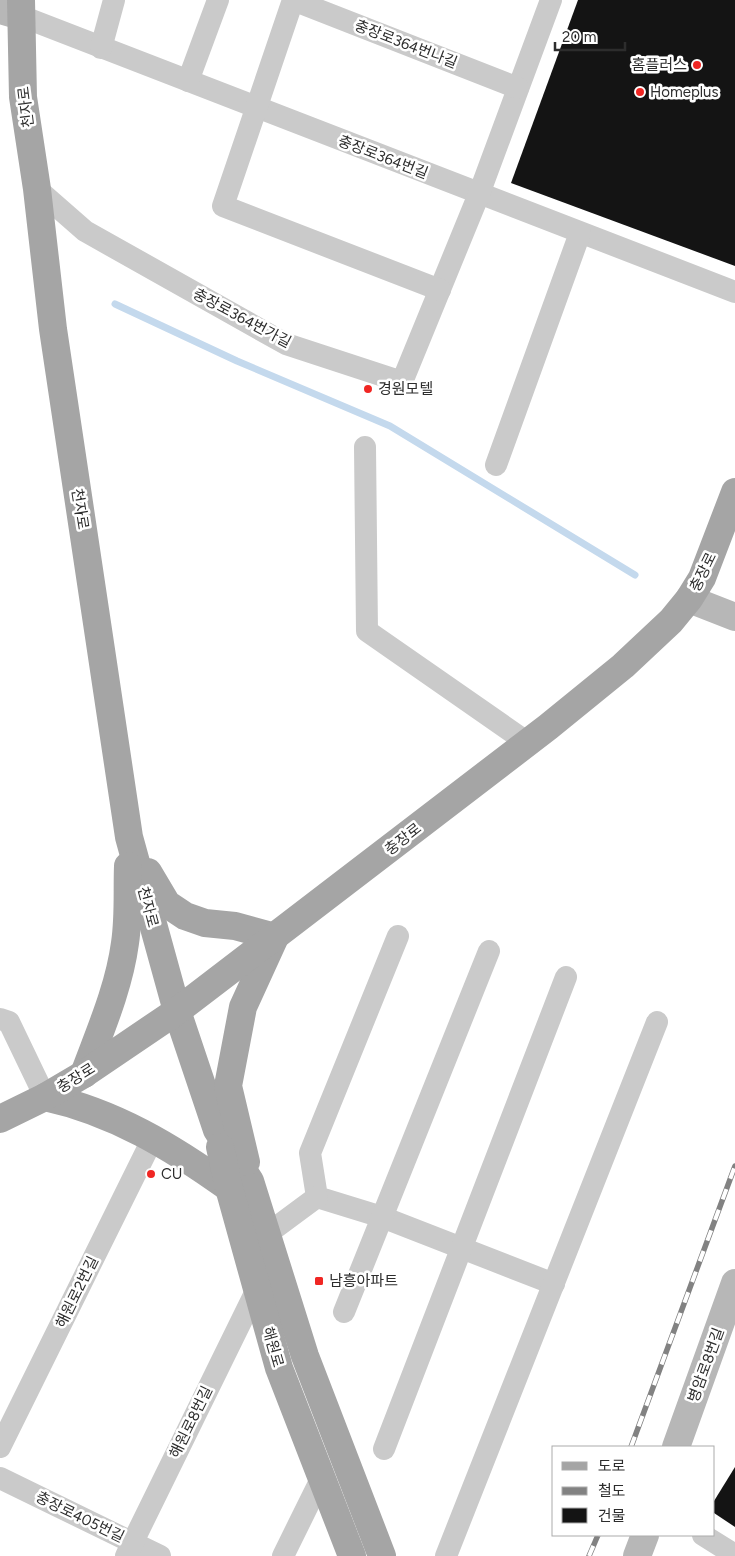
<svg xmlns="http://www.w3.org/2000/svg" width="735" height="1556" font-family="Figtree,'Noto Sans KR',sans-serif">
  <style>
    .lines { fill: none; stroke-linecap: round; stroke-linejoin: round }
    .stream { stroke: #c4d9ed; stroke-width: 7 }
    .building { fill: #141414 }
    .street { stroke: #cacaca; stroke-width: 22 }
    .secondary { stroke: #b7b7b7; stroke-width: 28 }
    .primary { stroke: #a5a5a5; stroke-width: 28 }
    .rail-casing { stroke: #828282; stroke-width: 5.5 }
    .rail { stroke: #fff; stroke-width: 4; stroke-dasharray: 11; stroke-linecap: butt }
    .poi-dot { fill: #f02623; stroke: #fff; stroke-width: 2 }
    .labels { text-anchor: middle; stroke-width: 5; stroke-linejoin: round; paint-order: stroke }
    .street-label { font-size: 15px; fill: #2d2d2d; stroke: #fff }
    .poi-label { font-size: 15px; fill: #2d2d2d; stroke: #fff; text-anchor: start }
  </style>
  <rect width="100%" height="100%" fill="#fff"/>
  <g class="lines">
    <path class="stream" d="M115 304 237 361 390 426 635 575"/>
  </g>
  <g class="building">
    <path d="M578 0H735V266L511 183Z"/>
    <path d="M735 1467V1527L714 1513V1501Z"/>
  </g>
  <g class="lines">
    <g class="street">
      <path d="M21 16 735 292"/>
      <path d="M101 48 114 0"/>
      <path d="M188 81 218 0"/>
      <path d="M37 189 85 231 286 344 402 382 479 194 551 0"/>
      <path d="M440 290 223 206 293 0 518 88"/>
      <path d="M365 447 367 631 528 743"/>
      <path d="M496 465 580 233"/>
      <path d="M398 936 310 1153 317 1197 382 1217 554 1284"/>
      <path d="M0 1019 9 1022 45 1097"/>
      <path d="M267 1234 317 1197"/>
      <path d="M344 1312 489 951"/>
      <path d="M0 1447 153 1138"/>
      <path d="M384 1449 566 977"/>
      <path d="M0 1478 160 1556"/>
      <path d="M703 1535 735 1555"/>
      <path d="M126 1556 257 1289"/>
      <path d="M283 1556 321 1479"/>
      <path d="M446 1556 657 1022"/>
    </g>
    <g class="secondary">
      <path d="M0 10 21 16"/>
      <path d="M689 599 735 617"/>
      <path d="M676 1447 735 1283"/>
      <path d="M637 1556 645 1535"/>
    </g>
    <g class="primary">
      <path d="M21 0 23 97 37 189 53 329 129 837 177 1011 217 1130 250 1181 305 1356 382 1556"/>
      <path d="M148 872 167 904 185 916 205 923 235 926 275 937 243 1007 228 1086 246 1162"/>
      <path d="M84 1074C100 1031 119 988 125 943 129 917 127 891 128 866"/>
      <path d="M45 1097C114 1112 172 1147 229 1188"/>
      <path d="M0 1119 45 1097 84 1074 177 1011 548 727 623 666 671 621 689 599 702 578 735 492"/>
      <path d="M220 1147 229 1188 279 1368 352 1556"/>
    </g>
    <defs>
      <g id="rail">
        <path d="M631 1447 735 1166"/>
        <path d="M589 1556 598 1535"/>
      </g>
    </defs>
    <use href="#rail" class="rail-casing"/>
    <use href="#rail" class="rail"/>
  </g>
  <g class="poi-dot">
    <circle cx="697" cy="65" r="5"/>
    <circle cx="640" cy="92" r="5"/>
    <circle cx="368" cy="389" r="5"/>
    <circle cx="151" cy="1174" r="5"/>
    <rect x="314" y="1276" width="10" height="10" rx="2.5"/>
  </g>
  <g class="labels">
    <g class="street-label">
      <text transform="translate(406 44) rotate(21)" y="5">충장로364번나길</text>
      <text transform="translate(26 107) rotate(-97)" y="5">천자로</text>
      <text transform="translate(383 157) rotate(21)" y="5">충장로364번길</text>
      <text transform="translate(242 318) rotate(28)" y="5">충장로364번가길</text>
      <text transform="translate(80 509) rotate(81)" y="5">천자로</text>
      <text transform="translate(703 572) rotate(-64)" y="5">충장로</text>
      <text transform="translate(403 839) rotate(-38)" y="5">충장로</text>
      <text transform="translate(148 907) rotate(75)" y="5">천자로</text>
      <text transform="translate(76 1078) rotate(-32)" y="5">충장로</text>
      <text transform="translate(77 1292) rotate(-64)" y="5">해원로2번길</text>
      <text transform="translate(273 1347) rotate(74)" y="5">해원로</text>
      <text transform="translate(706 1365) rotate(-70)" y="5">병암로8번길</text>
      <text transform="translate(191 1422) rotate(-64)" y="5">해원로8번길</text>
      <text transform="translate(80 1517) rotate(26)" y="5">충장로405번길</text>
    </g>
    <g class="poi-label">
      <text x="687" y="70" text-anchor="end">홈플러스</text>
      <text x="650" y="97">Homeplus</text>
      <text x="378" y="394">경원모텔</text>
      <text x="161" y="1179">CU</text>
      <text x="329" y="1286">남흥아파트</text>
    </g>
  </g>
  <rect x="552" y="1446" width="162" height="90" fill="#ffffff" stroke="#ababab"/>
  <rect x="562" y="1462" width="25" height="8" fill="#a5a5a5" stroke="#ababab"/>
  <text x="598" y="1471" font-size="15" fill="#2d2d2d">도로</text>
  <rect x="562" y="1487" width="25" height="8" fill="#828282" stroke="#ababab"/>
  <text x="598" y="1496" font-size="15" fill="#2d2d2d">철도</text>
  <rect x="562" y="1508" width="25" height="15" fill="#141414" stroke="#ababab"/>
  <text x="598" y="1521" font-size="15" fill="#2d2d2d">건물</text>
  <path d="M555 42v8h70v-8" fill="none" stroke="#2d2d2d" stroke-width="2.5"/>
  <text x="562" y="42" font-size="15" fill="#2d2d2d" stroke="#ffffff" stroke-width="4" paint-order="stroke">20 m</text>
</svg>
